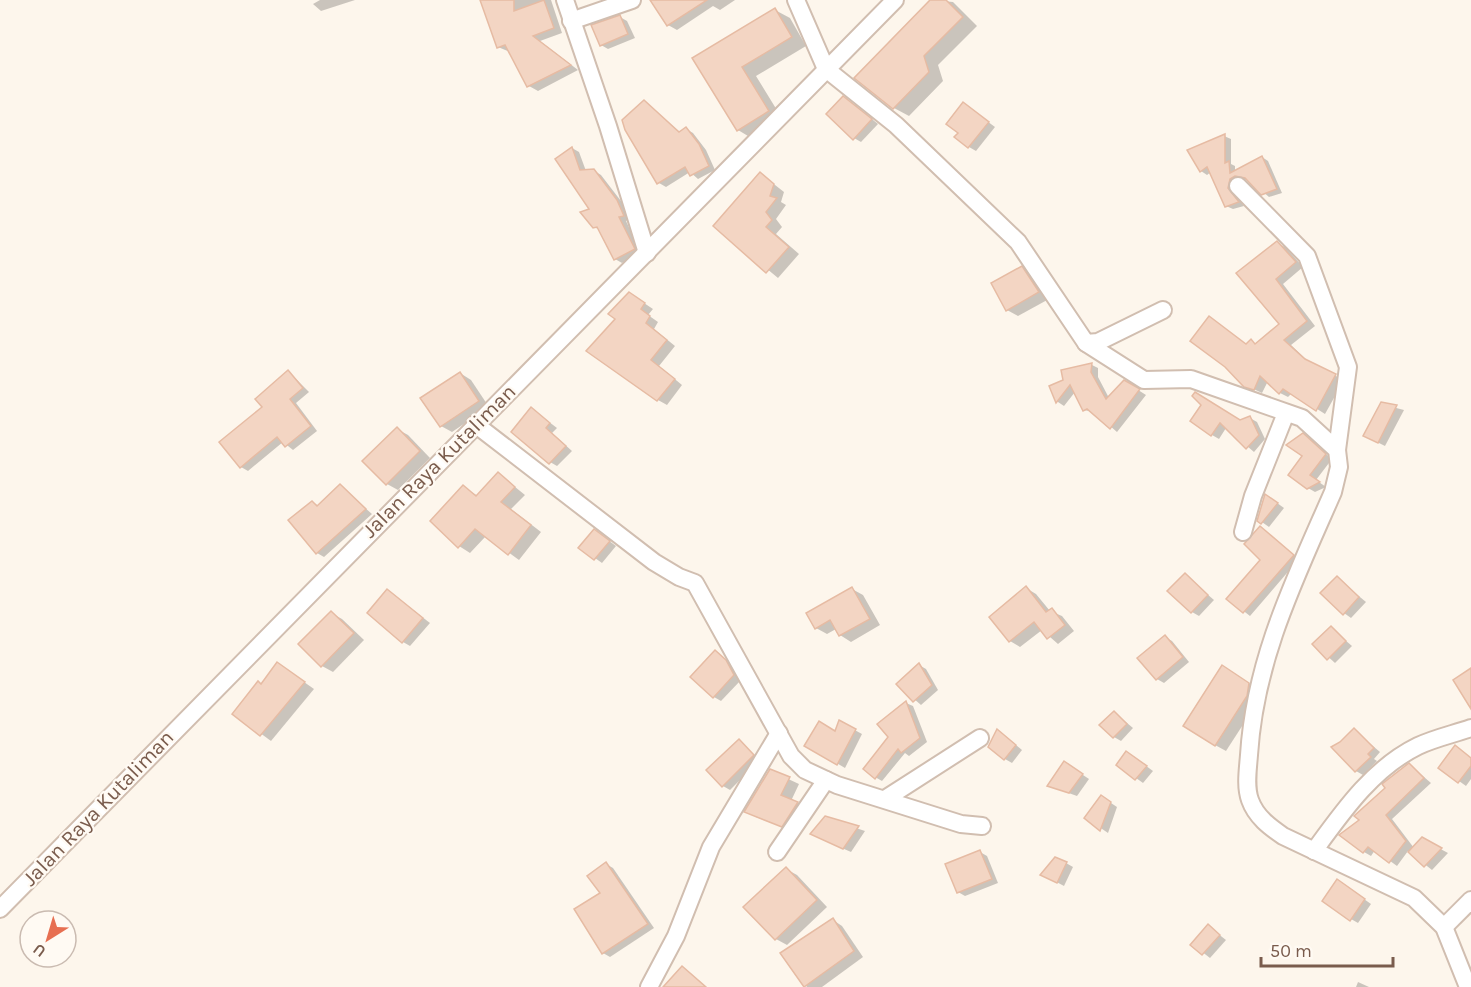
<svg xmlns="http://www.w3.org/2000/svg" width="1471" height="987" font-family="Karla,sans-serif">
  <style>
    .shadow { fill: #0003 }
    .building { fill: #f3d5c3; stroke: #e6bba3; stroke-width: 1.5 }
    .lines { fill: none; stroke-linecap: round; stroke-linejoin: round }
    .minor-casing { stroke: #d1beb0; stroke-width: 20 }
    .minor { stroke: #fff; stroke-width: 16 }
    .labels { text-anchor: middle; stroke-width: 4.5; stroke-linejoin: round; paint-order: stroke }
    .street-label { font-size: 21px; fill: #7a5c4d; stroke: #fffaf3 }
  </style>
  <rect width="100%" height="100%" fill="#fdf6ec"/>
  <g class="shadow">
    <path d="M320 0H355L321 11 313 4Z"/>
    <path d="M482 0H551L562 33 540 41 578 70 538 91 529 86 510 52 498 47Z"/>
    <path d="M652 0H735L720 10 713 6 677 30 668 25Z"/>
    <path d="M932 0 953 2 977 26 938 65 943 81 909 116 894 108Z"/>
    <path d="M775 10 790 18 806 46 756 76 783 120 753 139 738 130 694 58Z"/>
    <path d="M620 17 627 21 635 38 608 49 601 45Z"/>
    <path d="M644 102 681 133 686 129 693 133 706 150 715 170 698 179 690 172 666 187 659 183Z"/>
    <path d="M851 102 878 124 861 142 854 138Z"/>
    <path d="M964 104 995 127 976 151 969 147 960 133Z"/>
    <path d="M1224 136 1231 139V164L1235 166V171L1262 157 1268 161 1282 193 1269 197 1249 180 1242 179 1237 182 1234 193 1244 206 1233 209 1226 206 1211 172 1207 175 1201 171Z"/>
    <path d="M572 148 579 152 586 171 593 170 601 175 624 205 630 219 626 221 641 253 622 263 615 259 600 230 594 227Z"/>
    <path d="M761 174 784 192 781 202 786 205 776 219 782 227 776 234 799 254 778 278 715 226Z"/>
    <path d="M1277 243 1285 247 1303 267 1283 284 1315 326 1291 345 1311 364 1344 380 1325 414 1292 393 1288 397 1280 393 1268 381 1262 393 1245 385 1247 346 1251 341 1256 345 1281 324 1238 274Z"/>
    <path d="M1022 268 1033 274 1049 299 1018 316 1007 310Z"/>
    <path d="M638 299 653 309 648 315 658 322 654 329 675 346 659 366 682 385 667 405 658 400Z"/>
    <path d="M1092 365 1098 368V377L1109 398 1124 381 1146 395 1117 432 1094 412 1084 410 1075 392 1064 406 1058 402 1051 387Z"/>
    <path d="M289 372 309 392 296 403 317 431 293 450 283 442 248 471 241 467 264 407Z"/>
    <path d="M460 373 471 380 489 407 452 432 441 426Z"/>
    <path d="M1196 393 1241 422 1250 418 1257 422 1265 439 1254 452 1226 428 1219 439 1212 435 1203 405Z"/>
    <path d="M1381 404 1404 410 1385 446 1365 436Z"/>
    <path d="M532 409 557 428 552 433 572 451 557 466 550 462Z"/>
    <path d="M397 429 408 435 430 458 398 490 387 484Z"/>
    <path d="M1303 435 1332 459 1316 480 1326 487 1315 492 1308 488Z"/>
    <path d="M499 474 525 495 511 509 541 532 519 560 486 536 470 553 459 546 463 487 478 496Z"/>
    <path d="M340 486 372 514 324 557 317 553 312 502 319 506Z"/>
    <path d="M1273 500 1284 508 1269 527 1259 520Z"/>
    <path d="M1266 532 1299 559 1250 616 1228 599 1262 559Z"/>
    <path d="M601 535 616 546 602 563 581 548Z"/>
    <path d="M1185 575 1214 600 1199 616 1192 612Z"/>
    <path d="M1337 578 1366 602 1351 618 1344 613Z"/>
    <path d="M1026 588 1036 594 1050 611 1062 616 1074 631 1058 644 1042 630 1020 647 1010 641Z"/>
    <path d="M852 589 863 595 880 625 851 642 840 635 836 629 827 634 816 628Z"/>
    <path d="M387 590 430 623 410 646 403 642Z"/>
    <path d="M331 613 342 619 364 640 333 672 322 666Z"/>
    <path d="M1331 628 1352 646 1335 663 1314 644Z"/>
    <path d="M1165 637 1172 641 1189 662 1164 683 1157 679Z"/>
    <path d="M715 652 733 666 741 680 721 701 714 697Z"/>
    <path d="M919 665 926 669 938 690 921 705 898 685Z"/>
    <path d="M287 670 314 689 271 741 234 714 262 686Z"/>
    <path d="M1233 673 1260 690 1257 703 1226 751 1215 745Z"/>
    <path d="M906 703 913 706 927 742 909 756 905 753 882 781 875 777Z"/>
    <path d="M1114 712 1133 728 1121 741 1114 737Z"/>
    <path d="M840 722 862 734 845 768 806 745 836 733Z"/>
    <path d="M1354 730 1380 752 1374 759 1377 761 1363 775 1356 771 1341 743Z"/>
    <path d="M1004 735 1022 750 1012 763 1005 759Z"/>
    <path d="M739 741 760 760 730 790 723 786Z"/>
    <path d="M1134 757 1153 771 1143 783 1118 765Z"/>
    <path d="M1471 758V779L1466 786 1459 781Z"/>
    <path d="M1410 765 1431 783 1392 819 1414 848 1422 839 1448 853 1432 870 1408 851 1397 866 1375 850 1371 856 1364 852 1361 821Z"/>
    <path d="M1071 767 1089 779 1077 796 1049 786Z"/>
    <path d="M771 771 799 784 791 801 807 809 792 831 756 817Z"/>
    <path d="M1108 801 1117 807 1108 833 1086 818Z"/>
    <path d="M826 818 865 831 851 852 819 838Z"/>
    <path d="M980 852 987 856 998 883 965 896 958 892Z"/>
    <path d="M1066 863 1073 867 1064 886 1049 878Z"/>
    <path d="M606 864 613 868 654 928 610 957 603 953 602 893Z"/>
    <path d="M786 869 797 875 827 907 787 945 776 939 745 907Z"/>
    <path d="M1344 885 1371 904 1358 923 1351 919Z"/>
    <path d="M833 920 842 926 863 957 822 987H807L782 953Z"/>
    <path d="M1208 926 1226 940 1210 958 1192 944Z"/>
    <path d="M1358 982 1369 987H1356Z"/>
  </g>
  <g class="building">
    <path d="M480 0H514V11L544 0 554 28 533 36 571 65 527 87 505 45 497 48Z"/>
    <path d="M650 0H707L667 26Z"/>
    <path d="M930 0H946L963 17 924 56 929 72 893 109 854 78Z"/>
    <path d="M775 8 792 37 742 67 769 111 737 131 692 58Z"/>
    <path d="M620 15 628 34 600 46 591 25Z"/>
    <path d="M843 96 872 119 853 140 826 114Z"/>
    <path d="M644 100 679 132 686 127 699 144 709 166 690 176 685 167 657 184 625 130 622 120Z"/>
    <path d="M963 102 989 122 968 148 954 137 958 133 946 124Z"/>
    <path d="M1225 134V163L1229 161 1230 173 1262 156 1277 189 1261 195 1245 178 1235 176 1230 179 1228 188 1239 202 1225 207 1207 167 1200 172 1187 150Z"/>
    <path d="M572 147 580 170 594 169 617 200 624 216 619 217 635 249 614 260 597 227 593 228 580 212 589 209 555 159Z"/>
    <path d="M760 172 774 184 770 196 777 198 766 212 772 220 766 227 789 247 766 273 713 226Z"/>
    <path d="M1277 241 1296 262 1276 279 1307 321 1284 340 1305 359 1336 374 1316 411 1283 389 1279 394 1260 376 1254 390 1244 387 1225 367 1190 341 1209 316 1246 344 1251 339 1255 344 1279 324 1236 273Z"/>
    <path d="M1022 266 1039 292 1006 311 991 283Z"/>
    <path d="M629 292 645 303 641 309 650 316 646 323 667 340 651 360 675 379 657 401 586 351 615 319 608 314Z"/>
    <path d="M1092 363 1091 372 1106 399 1124 380 1140 389 1110 429 1087 409 1083 411 1070 385 1056 403 1049 386 1063 380 1061 370Z"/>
    <path d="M288 370 303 388 290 399 311 426 285 447 277 437 240 468 219 442 262 407 255 399Z"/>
    <path d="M460 372 479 401 440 427 420 398Z"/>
    <path d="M1195 392 1240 420 1250 416 1259 435 1246 449 1220 423 1211 436 1190 421 1201 405 1192 396Z"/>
    <path d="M1381 402 1397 405 1378 443 1363 436Z"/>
    <path d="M531 407 550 423 546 428 566 446 549 464 511 432Z"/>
    <path d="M397 427 420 451 386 485 362 461Z"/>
    <path d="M1303 433 1326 454 1310 475 1320 482 1307 489 1288 475 1302 456 1286 445Z"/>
    <path d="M498 472 515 487 501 502 531 525 508 555 475 529 458 548 430 521 463 485 476 496Z"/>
    <path d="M340 484 366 509 316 554 288 520 312 501 317 506Z"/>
    <path d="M1265 494 1278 503 1261 524 1257 521Z"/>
    <path d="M1260 526 1294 555 1243 613 1226 599 1260 560 1244 544Z"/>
    <path d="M594 529 610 541 594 560 578 548Z"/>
    <path d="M1185 573 1208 595 1191 613 1167 591Z"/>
    <path d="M1337 576 1359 597 1343 615 1320 593Z"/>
    <path d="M1026 586 1046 612 1052 608 1065 625 1047 639 1034 622 1009 642 989 617Z"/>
    <path d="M852 587 870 619 839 636 830 620 815 629 806 613Z"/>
    <path d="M387 589 423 618 402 643 367 613Z"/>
    <path d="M331 611 354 633 321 667 298 644Z"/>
    <path d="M1331 626 1346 641 1327 660 1312 644Z"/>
    <path d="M1165 635 1183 657 1156 680 1137 658Z"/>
    <path d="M715 650 726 660 734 675 713 698 690 677Z"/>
    <path d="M277 662 305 682 260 736 232 714 258 681 261 684Z"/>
    <path d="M919 663 932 685 913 702 896 684Z"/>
    <path d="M1222 665 1249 683 1247 696 1215 746 1183 726Z"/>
    <path d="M1471 668V709L1453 680Z"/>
    <path d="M906 701 920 738 901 753 898 749 875 779 863 769 888 737 877 724Z"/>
    <path d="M1114 711 1127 724 1113 738 1099 725Z"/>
    <path d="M839 720 856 729 837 765 804 746 819 721 835 731Z"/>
    <path d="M1354 728 1374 748 1368 754 1371 757 1355 772 1331 747 1340 742Z"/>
    <path d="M997 729 1016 745 1004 760 988 747Z"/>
    <path d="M739 739 754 755 722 787 706 770Z"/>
    <path d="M1455 745 1471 758V766L1458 783 1438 768Z"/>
    <path d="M1126 751 1147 766 1135 780 1116 765Z"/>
    <path d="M1064 761 1083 774 1069 793 1047 786Z"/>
    <path d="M1409 763 1424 778 1386 815 1406 841 1389 863 1368 847 1363 853 1339 835 1359 820 1354 816 1385 788 1382 784Z"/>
    <path d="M770 769 790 777 781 795 798 802 782 827 744 812Z"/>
    <path d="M1101 795 1111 802 1100 831 1084 818Z"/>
    <path d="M825 816 859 826 843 849 810 834Z"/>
    <path d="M1422 837 1442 848 1424 867 1408 852Z"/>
    <path d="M980 850 992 879 957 893 945 864Z"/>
    <path d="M1055 857 1067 862 1057 883 1040 875Z"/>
    <path d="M606 862 648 924 602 954 574 909 600 893 587 876Z"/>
    <path d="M786 867 817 900 775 940 743 907Z"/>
    <path d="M1337 879 1365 899 1350 921 1322 901Z"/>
    <path d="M833 918 854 951 804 987 780 953Z"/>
    <path d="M1208 924 1220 935 1202 955 1190 945Z"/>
    <path d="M682 966 706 987H663Z"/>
  </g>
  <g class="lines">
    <defs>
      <g id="minor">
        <path d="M565 0 608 126 647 253"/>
        <path d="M796 0 826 69 896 125 1018 242 1086 343 1144 380 1191 379 1302 418 1337 450 1339 467 1333 492C1295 579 1255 659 1249 755 1248 769 1245 786 1250 800 1256 817 1270 827 1283 836L1414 898 1444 927 1468 987"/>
        <path d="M571 21 632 0"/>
        <path d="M1238 186 1307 256 1348 367 1337 450"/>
        <path d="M1086 343 1098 342 1163 310"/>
        <path d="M475 424 654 562 679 577 695 583 791 756 805 770 837 785 961 824 982 826"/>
        <path d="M1243 532 1253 496 1286 413"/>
        <path d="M885 799 980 738"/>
        <path d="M1314 851C1343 811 1373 768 1418 746 1435 738 1454 734 1471 728"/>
        <path d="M777 852 826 780"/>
        <path d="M0 909 895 0"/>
        <path d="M1444 927 1471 900"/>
        <path d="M649 987 676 936 711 847 779 733"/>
      </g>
    </defs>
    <use href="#minor" class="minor-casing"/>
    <use href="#minor" class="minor"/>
  </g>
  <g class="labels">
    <g class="street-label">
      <text transform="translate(439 461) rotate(-45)" y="7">Jalan Raya Kutaliman</text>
      <text transform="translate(98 808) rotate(-46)" y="7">Jalan Raya Kutaliman</text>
    </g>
  </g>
  <g transform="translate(48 939) rotate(217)"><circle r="28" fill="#fffaf3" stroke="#cabbb1" stroke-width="1.5"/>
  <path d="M0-4.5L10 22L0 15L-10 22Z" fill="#e76f51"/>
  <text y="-9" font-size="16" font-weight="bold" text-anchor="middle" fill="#7a5c4d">U</text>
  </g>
  <path d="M1261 957v9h132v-9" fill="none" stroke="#7a5c4d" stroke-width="3"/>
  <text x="1270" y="957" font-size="18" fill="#7a5c4d" stroke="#fffaf3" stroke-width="4.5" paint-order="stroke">50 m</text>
</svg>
